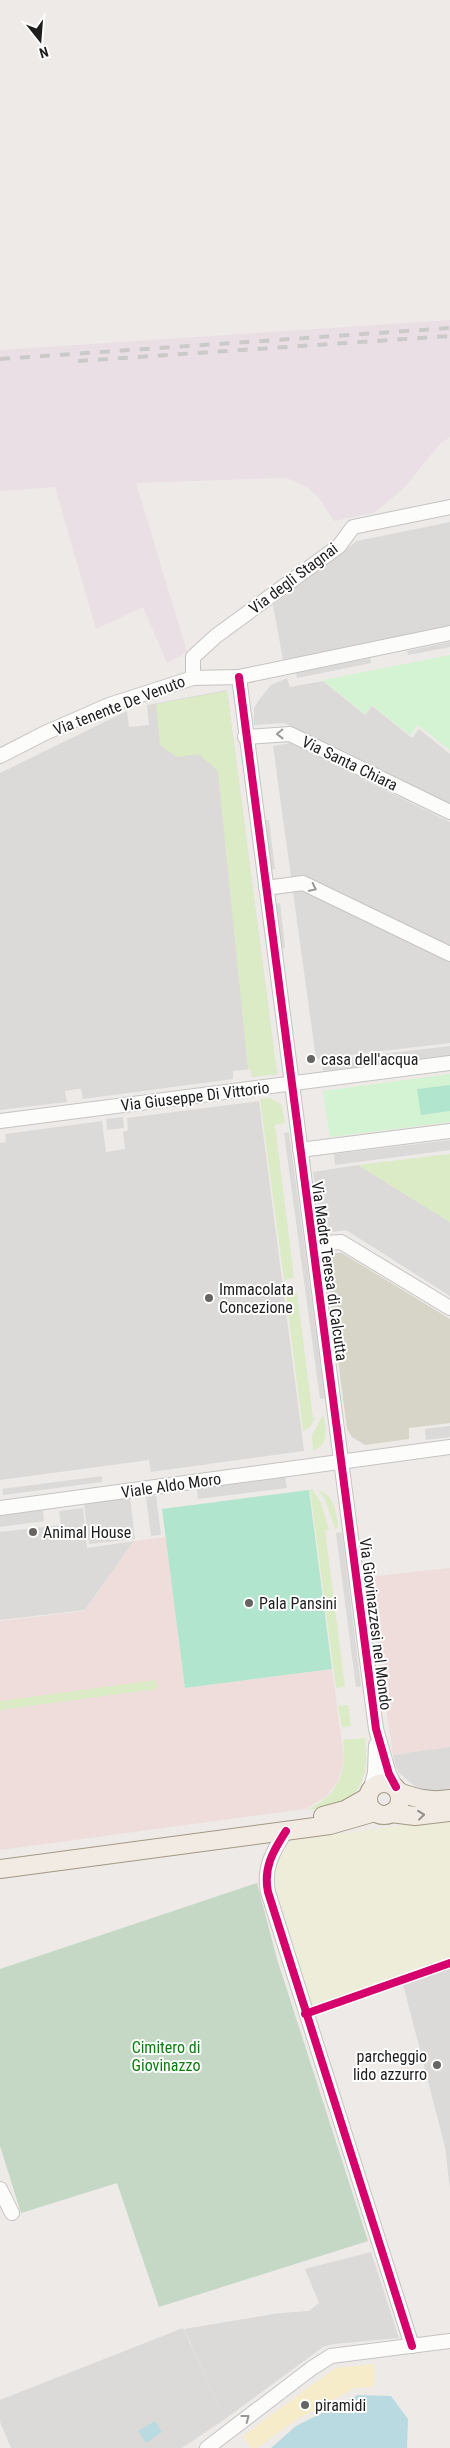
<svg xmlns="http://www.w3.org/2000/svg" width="450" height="2448" font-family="'Roboto Condensed',sans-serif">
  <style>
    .residential { fill: #dcdad8 }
    .commercial { fill: #efdddc }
    .industrial { fill: #ebdfe6 }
    .religious { fill: #dbdad8 }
    .construction { fill: #d6d5c8 }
    .farmland { fill: #eeedda }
    .grass { fill: #dbebc5 }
    .sand { fill: #f7ecca }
    .cemetery { fill: #c5d8c5 }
    .park { fill: #d4f3d3 }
    .pitch { fill: #b1e5cd }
    .water { fill: #b9dae1 }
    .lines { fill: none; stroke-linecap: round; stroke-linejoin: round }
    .minor-casing { stroke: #c5c4c3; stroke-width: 16 }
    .major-casing { stroke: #a39883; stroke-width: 20 }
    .minor { stroke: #fcfcfb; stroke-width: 14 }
    .major { stroke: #f1ebe4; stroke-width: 18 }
    .rail { stroke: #cacac9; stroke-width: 4; stroke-dasharray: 10 10; stroke-linecap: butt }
    .cycleway-casing { stroke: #fff; stroke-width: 11 }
    .cycleway { stroke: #d6006c; stroke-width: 8 }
    .oneway { stroke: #989898 }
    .oneway2 { stroke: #928f8b }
    .poi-dot { fill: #666564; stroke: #fff; stroke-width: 2 }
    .labels { text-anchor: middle; stroke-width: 4; stroke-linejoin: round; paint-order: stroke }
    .street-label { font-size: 16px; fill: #1e1e1e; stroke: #fff }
    .poi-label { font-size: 16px; fill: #1e1e1e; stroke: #fff; text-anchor: start }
    .park-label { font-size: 16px; fill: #09800e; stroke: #fff }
  </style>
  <rect width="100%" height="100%" fill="#edeae7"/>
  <g class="residential">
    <path d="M450 522V626L283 660 273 605 357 541Z"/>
    <path d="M287 678 290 687 323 681 365 715 372 706 412 738 419 729 450 754V804L284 723 254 725V708L259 700 271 685Z"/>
    <path d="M227 690 277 1074 252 1077 251 1069 233 1071V1079L83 1099 81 1089H76L65 1091 67 1102 0 1110V773L127 711 129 727 149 725 147 705Z"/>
    <path d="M290 743 450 822V1043L316 1059 273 746Z"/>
    <path d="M259 1101 304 1451 151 1472 149 1460 0 1480V1143L6 1142 5 1134 102 1121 106 1152 125 1149 123 1132 128 1130 127 1118Z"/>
    <path d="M358 1165 450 1222V1296L346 1230 326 1233 321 1228 313 1172Z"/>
    <path d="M83 1508 87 1548 134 1541 85 1610 0 1620V1532L61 1525 59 1511Z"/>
    <path d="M183 2328 225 2419 182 2448H11L0 2422V2400Z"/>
  </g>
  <g class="commercial">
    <path d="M166 1537 185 1688 332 1669 344 1758 338 1782 326 1797 305 1809 0 1850V1621L85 1611 134 1541Z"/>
    <path d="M450 1568V1747L393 1755 367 1577Z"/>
  </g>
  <path class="industrial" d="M450 320V437L440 444 404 488 374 513 334 521 319 498 307 487 287 478 136 483 187 652 167 663 143 607 96 629 55 487 0 491V350Z"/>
  <g class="religious">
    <path d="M450 642V647L408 655 407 651Z"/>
    <path d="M370 658 371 663 297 678 296 673Z"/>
    <path d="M264 820H269L275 869 270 870Z"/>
    <path d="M280 903 285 948H280L275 904Z"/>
    <path d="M450 1046V1056L323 1071 322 1061Z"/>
    <path d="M123 1117 124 1128 107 1130 106 1119Z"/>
    <path d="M289 1132 325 1398 320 1399 284 1133Z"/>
    <path d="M450 1140V1150L335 1165 334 1154Z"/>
    <path d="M450 1426V1437L426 1440 425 1429Z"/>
    <path d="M102 1476V1482L3 1495 2 1489Z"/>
    <path d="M285 1477 287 1488 198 1499 197 1489Z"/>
    <path d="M156 1496 161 1535 151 1536 146 1497Z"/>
    <path d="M130 1497 135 1539 89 1544 84 1504Z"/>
    <path d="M43 1510 44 1521 0 1527V1516Z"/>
    <path d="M342 1532 361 1686 356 1687 336 1533Z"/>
    <path d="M450 1747V1791L426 1792 416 1787 399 1773 395 1764 393 1755Z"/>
    <path d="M450 1967V2189L445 2147 403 1984Z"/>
    <path d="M371 2252 399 2338 333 2344 323 2347 225 2419 184 2329 280 2313 309 2311 319 2303 305 2269Z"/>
  </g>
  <path class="construction" d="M332 1253H342L450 1319V1423L409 1428V1439L365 1445 352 1437 347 1429 325 1259 326 1254Z"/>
  <path class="farmland" d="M450 1819V1958L310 2006 274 1879 276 1867 285 1849 293 1840Z"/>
  <g class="grass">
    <path d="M227 691 277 1074 252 1077 251 1069H248L218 771 199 754 177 757 160 745 156 704Z"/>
    <path d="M270 1098 281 1104 285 1123 275 1125 294 1278 284 1280 260 1099Z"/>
    <path d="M450 1154V1222L358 1165Z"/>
    <path d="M297 1293 313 1418 316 1417 310 1427 303 1431 286 1295Z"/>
    <path d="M322 1417H324C326 1431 329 1444 313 1451L312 1435Z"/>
    <path d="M310 1489H312L321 1503 329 1530H325L345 1687 336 1688Z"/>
    <path d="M318 1490C336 1497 336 1512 338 1528L335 1529 325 1499Z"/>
    <path d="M156 1680 157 1689 0 1710V1701Z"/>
    <path d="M348 1705 351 1726 342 1727 338 1706Z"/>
    <path d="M365 1738C371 1789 354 1804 306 1810 338 1796 347 1774 343 1740Z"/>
  </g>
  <path class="sand" d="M374 2364V2387L355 2388 294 2421 257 2448H251L243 2436 335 2368Z"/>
  <path class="cemetery" d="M257 1883 277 1959 368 2241 159 2307 117 2183 21 2213 0 2146V1969Z"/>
  <g class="park">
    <path d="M450 655V750L418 725 410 735 372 705 365 714 323 680Z"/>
    <path d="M450 1074V1122L330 1137 323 1091Z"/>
  </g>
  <g class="pitch">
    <path d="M450 1085V1111L421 1115 417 1089Z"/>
    <path d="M309 1490 332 1669 185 1688 162 1509Z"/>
  </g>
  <g class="water">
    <path d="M358 2395 391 2396 408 2419 407 2448H271L296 2426Z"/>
    <path d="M155 2421 162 2432 146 2443 138 2431Z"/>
  </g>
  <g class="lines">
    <defs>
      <g id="minor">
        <path d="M239 677 376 1729 389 1774 396 1787"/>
        <path d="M193 678V657L216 636 339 546 353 527 450 507"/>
        <path d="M245 737 290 734 450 812"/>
        <path d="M0 756 45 733 109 705 193 678 239 677 450 633"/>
        <path d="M266 888 303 883 450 954"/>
        <path d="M0 1121 450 1063"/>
        <path d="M300 1150 450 1131"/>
        <path d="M313 1244 341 1242 450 1308"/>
        <path d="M0 1508 450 1447"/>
        <path d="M370 1791 375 1773 376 1745"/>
        <path d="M286 1831C273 1851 263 1868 268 1892L412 2346"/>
        <path d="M0 2189 12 2213"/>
        <path d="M207 2448 312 2368 331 2356 450 2341"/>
      </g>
      <g id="major">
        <circle cx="384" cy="1799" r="16"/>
        <path d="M399 1792C417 1799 431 1802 450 1799"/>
        <path d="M391 1813 415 1816 450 1812"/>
        <path d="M323 1816 345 1810 368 1797"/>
        <path d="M0 1869 330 1825 375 1812"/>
      </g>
    </defs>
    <use href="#minor" class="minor-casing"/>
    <use href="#major" class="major-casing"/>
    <use href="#minor" class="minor"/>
    <use href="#major" class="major"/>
    <g class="rail">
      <path d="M0 359 450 328"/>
      <path d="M78 361 450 336"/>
    </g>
    <defs>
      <g id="cycleway">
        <path d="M239 677 376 1729 389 1774 396 1787"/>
        <path d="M286 1831C273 1851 263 1868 268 1892L412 2346"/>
        <path d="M305 2014 450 1963"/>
      </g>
    </defs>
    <use href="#cycleway" class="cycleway-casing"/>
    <use href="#cycleway" class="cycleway"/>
  </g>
  <defs><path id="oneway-chevron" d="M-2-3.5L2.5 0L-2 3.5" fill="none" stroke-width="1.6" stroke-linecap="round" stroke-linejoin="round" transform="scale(1.25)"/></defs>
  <g class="oneway">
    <use href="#oneway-chevron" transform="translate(280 734) rotate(179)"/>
    <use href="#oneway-chevron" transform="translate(313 888) rotate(26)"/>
    <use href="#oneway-chevron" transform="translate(246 2418) rotate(-37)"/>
  </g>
  <use class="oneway2" href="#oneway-chevron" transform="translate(421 1815) rotate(-6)"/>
  <g class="poi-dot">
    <circle cx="311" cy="1059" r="5"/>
    <circle cx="209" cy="1298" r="5"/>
    <circle cx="33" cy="1532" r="5"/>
    <circle cx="249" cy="1603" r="5"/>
    <circle cx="437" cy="2065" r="5"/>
    <circle cx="305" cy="2405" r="5"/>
  </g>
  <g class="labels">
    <g class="street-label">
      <text transform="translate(293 578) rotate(-37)" y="6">Via degli Stagnai</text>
      <text transform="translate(119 705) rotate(-21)" y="6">Via tenente De Venuto</text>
      <text transform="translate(350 763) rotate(26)" y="6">Via Santa Chiara</text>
      <text transform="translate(195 1096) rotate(-7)" y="6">Via Giuseppe Di Vittorio</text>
      <text transform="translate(330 1271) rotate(82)" y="6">Via Madre Teresa di Calcutta</text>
      <text transform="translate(171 1485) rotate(-8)" y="6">Viale Aldo Moro</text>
      <text transform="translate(376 1624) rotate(83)" y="6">Via Giovinazzesi nel Mondo</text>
    </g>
    <g class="poi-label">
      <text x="321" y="1065">casa dell'acqua</text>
      <text x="219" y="1295">Immacolata<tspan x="219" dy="18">Concezione</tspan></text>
      <text x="43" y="1538">Animal House</text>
      <text x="259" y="1609">Pala Pansini</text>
      <text x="427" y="2062" text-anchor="end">parcheggio<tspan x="427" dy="18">lido azzurro</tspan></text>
      <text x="315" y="2411">piramidi</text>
    </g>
    <g class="park-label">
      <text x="166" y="2053">Cimitero di<tspan x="166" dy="18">Giovinazzo</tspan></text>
    </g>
  </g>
  <g transform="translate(40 40) rotate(163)" stroke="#ffffff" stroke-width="4" paint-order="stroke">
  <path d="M0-4L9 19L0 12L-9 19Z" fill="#1e1e1e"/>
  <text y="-8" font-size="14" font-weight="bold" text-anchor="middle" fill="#1e1e1e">N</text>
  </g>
</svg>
